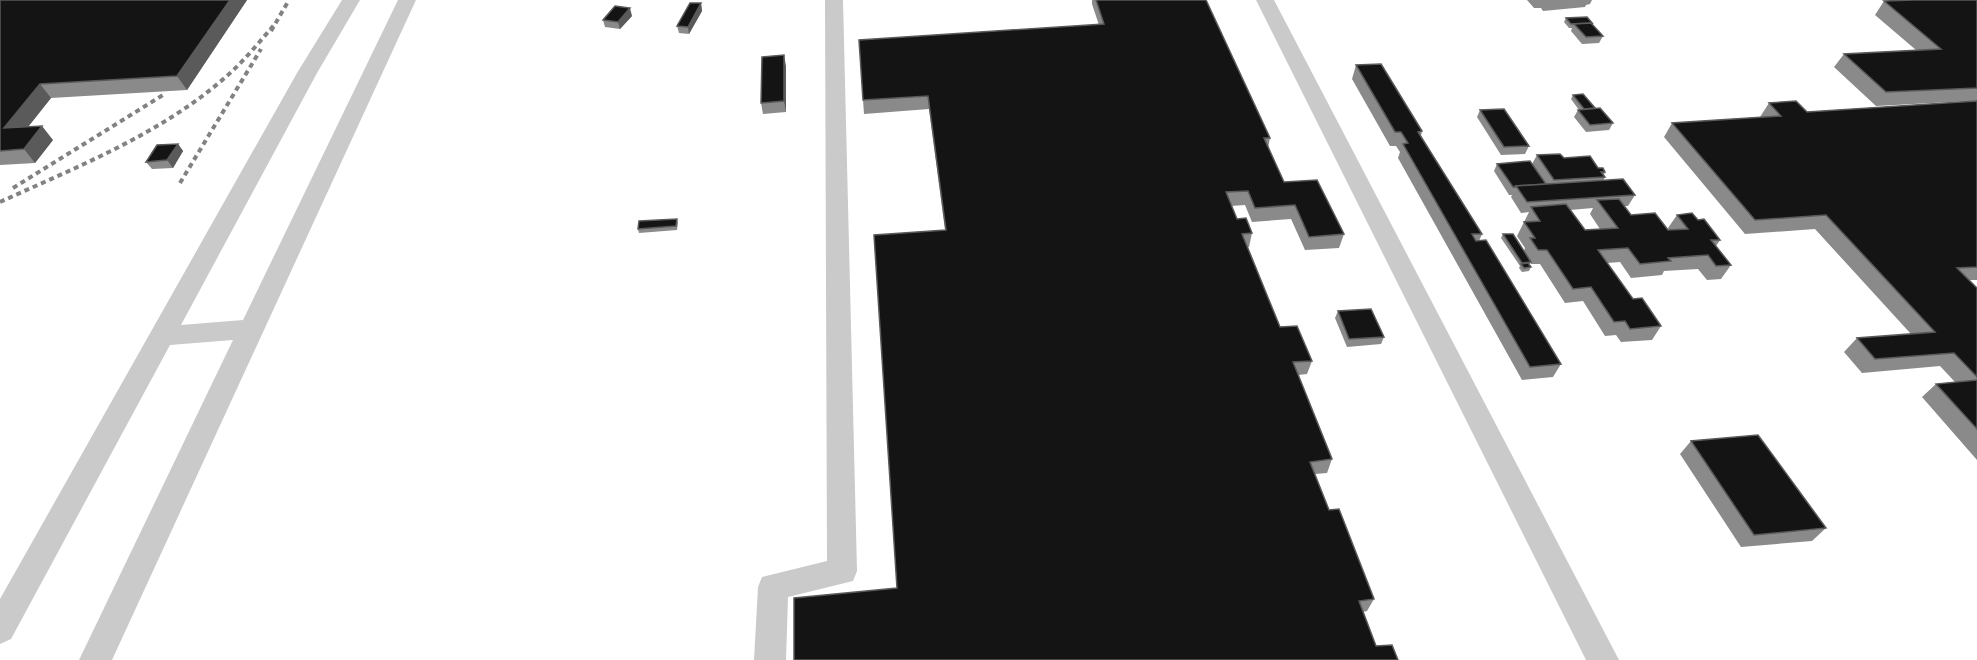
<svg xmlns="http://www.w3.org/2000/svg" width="1977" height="660" font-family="'Varela Round',sans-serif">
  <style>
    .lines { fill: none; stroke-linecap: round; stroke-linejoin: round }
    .minor { fill: #cacaca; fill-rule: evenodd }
    .rail { stroke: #828282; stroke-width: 4; stroke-dasharray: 5 4; stroke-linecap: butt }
    .wall { fill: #8a8a8a; fill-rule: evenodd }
    .shaded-wall { fill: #5a5a5a }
    .building { fill: #141414; stroke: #5a5a5a; stroke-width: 1.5 }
  </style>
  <rect width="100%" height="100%" fill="#fff"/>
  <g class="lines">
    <g class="minor">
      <path d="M342 0H360L317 73 181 325 243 320 398 0H416L112 660H79L233 340 170 345 11 639 0 644V599L297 73Z"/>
      <path d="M825 0H843L857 571 853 581 788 597 786 660H754L758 587 762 577 827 561Z"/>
      <path d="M1256 0H1274L1619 660H1586Z"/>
    </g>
    <g class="rail">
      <path d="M271 31 289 0"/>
      <path d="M180 183 261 49"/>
      <path d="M13 188 163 95"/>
      <path d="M0 202C79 166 163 133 228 75 245 60 260 41 275 24"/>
    </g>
  </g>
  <g class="wall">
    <path d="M0 0H247L187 90 51 98 28 127 53 140 35 163 0 165Z"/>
    <path d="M1092 0H1206L1270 138 1268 148 1284 182 1344 234 1339 248 1305 250 1291 219 1252 222 1245 205 1231 206 1237 219 1252 233 1249 247H1248L1280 327 1312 361 1307 374 1298 375 1332 459 1327 473 1315 474 1329 510 1374 599 1367 611 1363 612 1376 646 1398 660 897 588 945 230 929 109 864 114 863 100 1099 25 1092 4Z"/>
    <path d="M1527 0H1592L1590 4 1586 5 1585 7 1543 11 1541 8H1534Z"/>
    <path d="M1977 0V280H1969L1977 288V460L1922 397 1936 384 1955 382 1940 366 1862 373 1844 352 1857 338 1911 334 1815 229 1745 234 1664 137 1672 123 1760 117 1769 103 1807 112 1969 101 1876 106 1834 67 1844 54 1916 50 1875 15 1884 1Z"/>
    <path d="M701 3 702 11 689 34 679 33 677 26Z"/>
    <path d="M632 16 620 29 605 27 603 20Z"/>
    <path d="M1566 18 1592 24 1603 36 1599 43 1582 44 1571 31 1572 28H1569L1564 22Z"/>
    <path d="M1356 65 1422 131 1421 136 1482 234 1479 241 1561 364 1553 377 1522 380 1398 158 1400 152 1396 146H1390L1352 79Z"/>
    <path d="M786 66V112L763 114 761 103Z"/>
    <path d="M1573 95 1595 108 1613 123 1609 130 1586 132 1574 117 1578 110H1579L1571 99Z"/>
    <path d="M1480 110 1529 146 1525 154 1501 155 1477 117Z"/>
    <path d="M178 144 183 151 173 168 152 169 146 162Z"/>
    <path d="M1537 155 1564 158 1598 168 1605 172 1604 175 1605 177 1603 181 1635 195 1628 206H1624L1631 215 1668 230H1669L1668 228 1677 215 1698 220 1720 240 1716 246 1731 265 1721 279 1707 280 1698 269 1664 271 1662 275 1631 278 1620 262 1607 263 1633 299 1661 326 1652 340 1621 342 1616 335 1605 336 1583 301 1565 303 1540 264H1531V263L1529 265 1531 267 1529 271 1522 272 1519 268 1520 266 1501 238 1503 234 1524 251 1525 248 1517 236 1529 212 1521 213 1511 197 1512 195H1509L1494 171 1497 164H1532ZM1593 208 1590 214 1600 229 1585 230 1570 210Z"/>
    <path d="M677 219 678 223 677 230 639 233 638 229Z"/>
    <path d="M1338 311 1384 337 1381 344 1347 347 1335 318Z"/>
    <path d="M1691 441 1826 528 1812 541 1741 547 1680 454Z"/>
  </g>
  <g class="shaded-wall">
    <path d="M230 0H247L187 90 177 76Z"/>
    <path d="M701 3 702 11 689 34 688 27Z"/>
    <path d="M630 8 632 16 620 29 618 22Z"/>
    <path d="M784 55 786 66V112L784 101Z"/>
    <path d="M40 84 51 98 16 142 4 128Z"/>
    <path d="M42 126 53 140 35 163 24 149Z"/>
    <path d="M178 144 183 151 173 168 167 160Z"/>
  </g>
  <g class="building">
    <path d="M0 0H230L177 76 40 84 4 128 42 126 24 149 0 151Z"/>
    <path d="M1096 0H1206L1270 138H1264L1284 182 1317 180 1344 234 1309 237 1295 205 1255 208 1248 191 1226 192 1237 219 1246 218 1252 233 1242 234 1280 327 1297 326 1312 361 1293 362 1332 459 1310 462 1329 510 1339 509 1374 599 1359 601 1376 646 1392 645 1398 660H794V598L897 588 874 235 946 230 928 96 863 100 859 40 1104 24Z"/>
    <path d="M1913 0H1977V88L1886 92 1844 54 1941 49 1884 1Z"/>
    <path d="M690 3H701L688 27 677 26Z"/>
    <path d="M615 6 630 8 618 22 603 20Z"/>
    <path d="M1587 17 1593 24 1591 23 1571 24 1566 18Z"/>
    <path d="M1591 23 1603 36 1586 37 1574 24Z"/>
    <path d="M784 55V101L761 103 762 57Z"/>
    <path d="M1381 64 1422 131 1418 132 1482 234H1472L1476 241 1486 240 1561 364 1530 367 1403 144 1408 143 1401 132H1395L1356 65Z"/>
    <path d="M1583 94 1595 108 1584 109 1573 95Z"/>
    <path d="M1796 101 1807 112 1977 101V267L1957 268 1977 288V377L1954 353 1875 359 1857 338 1935 332 1826 215 1755 220 1672 123 1781 116 1769 103Z"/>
    <path d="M1600 108 1613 123 1590 125 1578 110Z"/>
    <path d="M1504 109 1529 146 1504 147 1480 110Z"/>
    <path d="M178 144 167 160 146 162 157 145Z"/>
    <path d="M1560 154 1564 158 1590 156 1598 168H1603L1605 172H1601L1605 177 1554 180 1537 155Z"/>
    <path d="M1530 161 1546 184 1516 186 1517 187H1513L1497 164Z"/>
    <path d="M1623 179 1635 195 1527 202 1516 186Z"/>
    <path d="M1619 199 1631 215 1655 213 1668 230 1688 229 1677 215 1692 213 1698 220 1704 219 1720 240H1711L1731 265 1716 266 1708 255 1668 258 1671 261 1640 264 1628 248 1598 250 1633 299 1642 298 1661 326 1630 329 1625 321 1614 322 1591 287 1573 289 1547 250H1538L1530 238H1535L1524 222 1540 221 1531 207 1566 204 1585 230 1618 228 1597 200Z"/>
    <path d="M677 219 676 226 638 229 639 221Z"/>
    <path d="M1503 234H1513L1531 262 1522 263Z"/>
    <path d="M1528 263 1531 267 1524 268 1521 264Z"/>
    <path d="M1371 309 1384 337 1349 339 1338 311Z"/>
    <path d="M1977 380V429L1936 384Z"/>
    <path d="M1758 435 1826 528 1754 535 1691 441Z"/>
  </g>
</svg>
